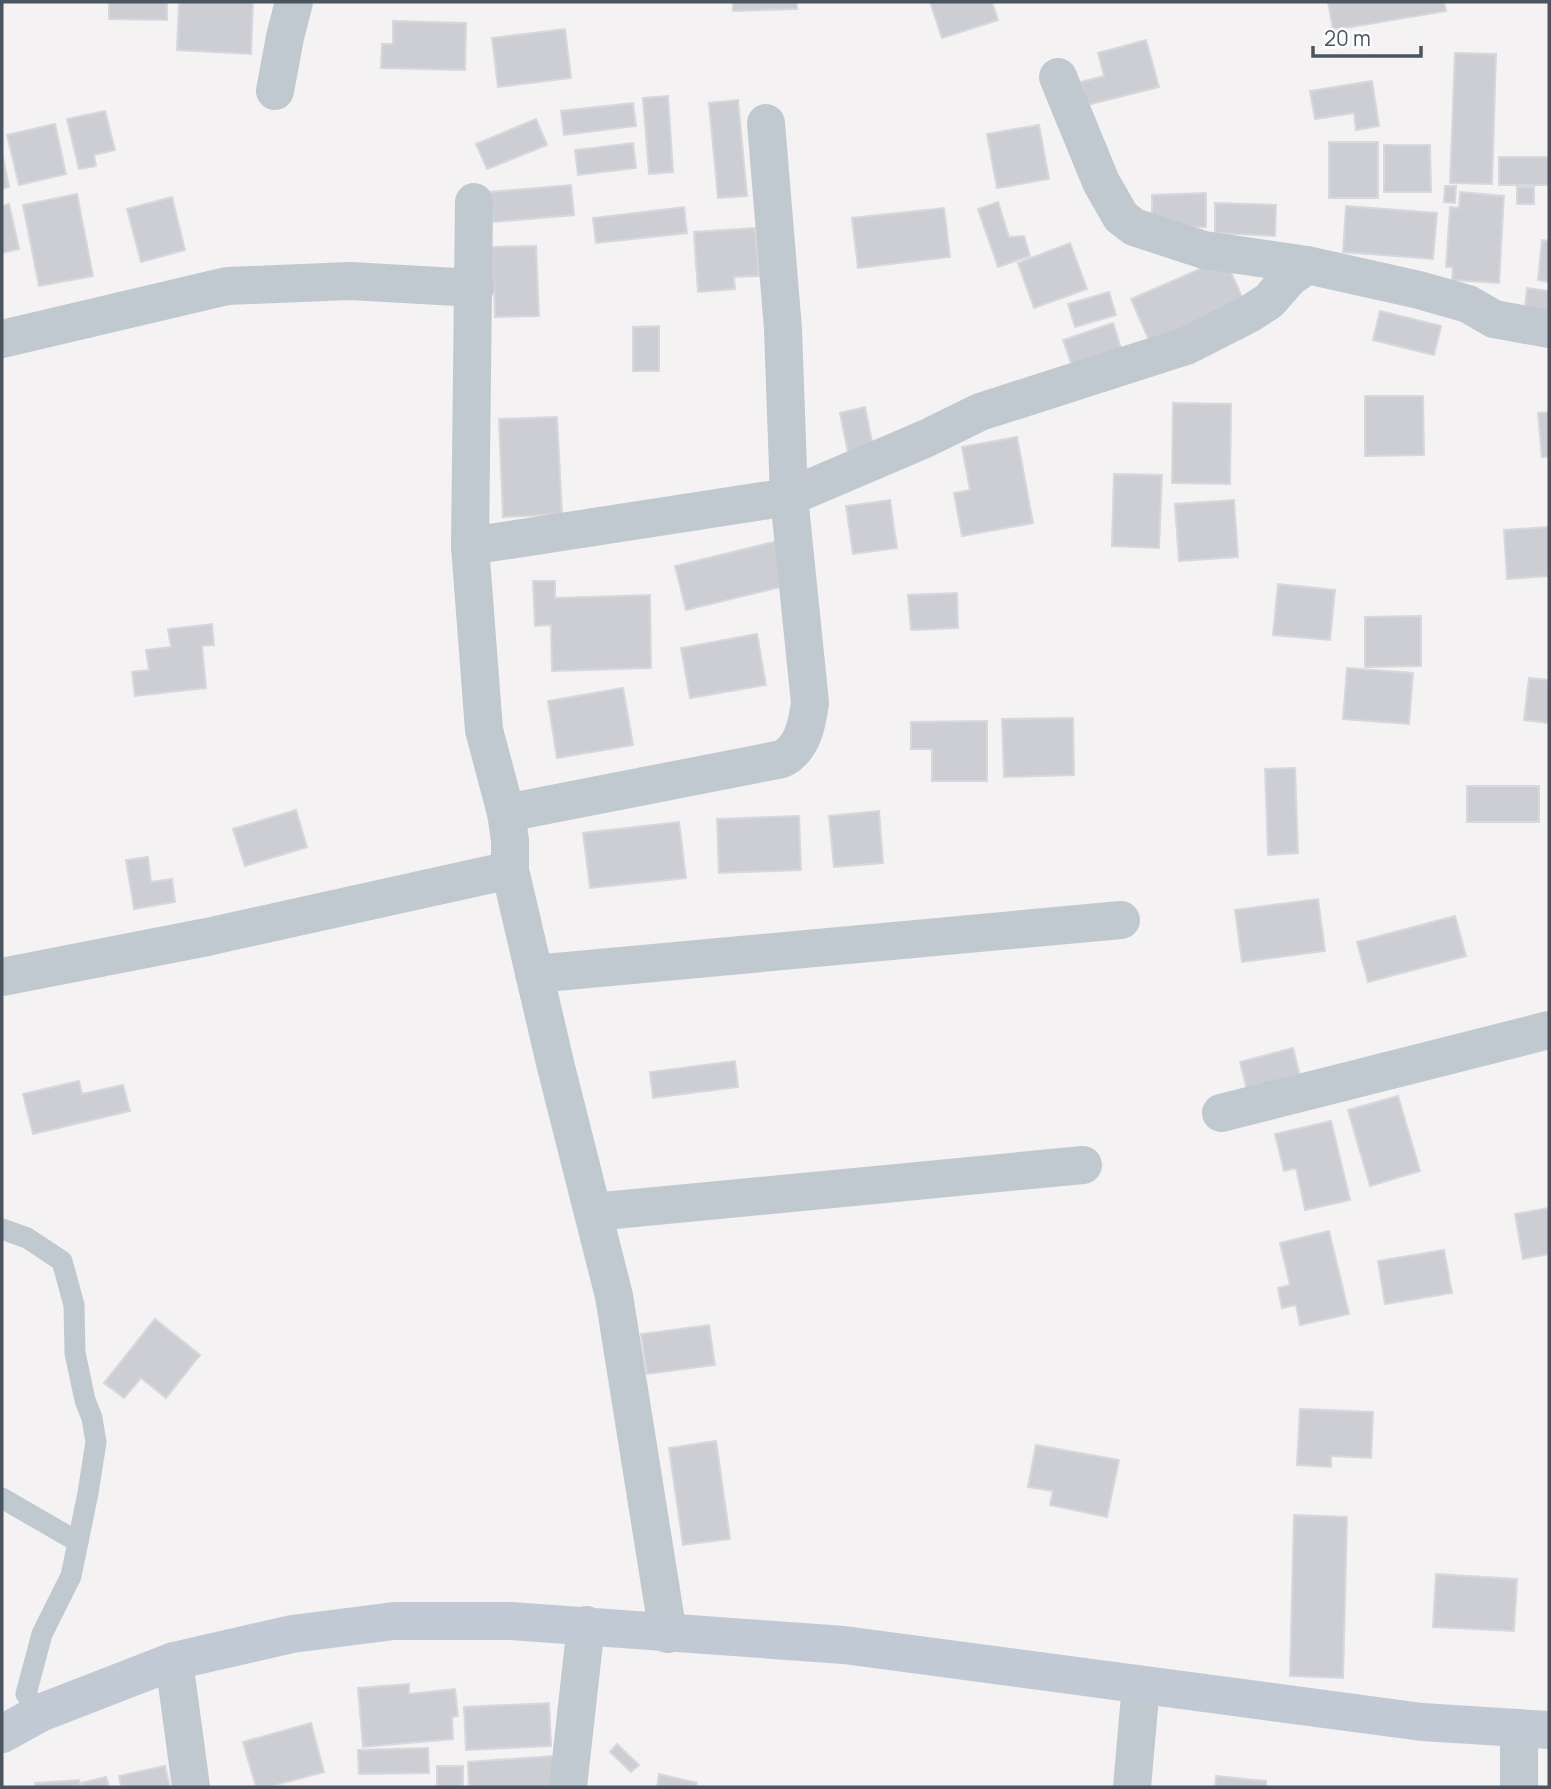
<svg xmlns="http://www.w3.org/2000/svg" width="1551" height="1789" font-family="Manrope,sans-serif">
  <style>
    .building { fill: #ccced4; stroke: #d7d8dd; stroke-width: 2 }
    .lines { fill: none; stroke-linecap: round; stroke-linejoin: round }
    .lane { stroke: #c1c9d0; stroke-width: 21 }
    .street { stroke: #c1c9d0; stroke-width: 38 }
    .secondary { stroke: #c1cad4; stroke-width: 38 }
  </style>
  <rect width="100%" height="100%" fill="#f4f2f2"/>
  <g class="building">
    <path d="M109 2H167V20L109 19Z"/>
    <path d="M179 2H253L251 54 177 50Z"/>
    <path d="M733 2H797V9L733 11Z"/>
    <path d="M930 2H992L998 20 942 38Z"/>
    <path d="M1328 2H1444L1446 11 1333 30Z"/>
    <path d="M393 21 466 23 465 70 381 68 382 44H393Z"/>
    <path d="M565 29 571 78 498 87 492 38Z"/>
    <path d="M1146 40 1159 87 1087 105 1081 82 1104 76 1098 53Z"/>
    <path d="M1455 53 1496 54 1492 184 1450 183Z"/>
    <path d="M1372 81 1379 126 1356 130 1354 113 1315 119 1310 91Z"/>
    <path d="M668 96 673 172 649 174 643 98Z"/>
    <path d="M738 100 747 196 718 198 709 103Z"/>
    <path d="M633 103 636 126 564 135 561 111Z"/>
    <path d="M105 111 115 150 94 155 96 166 79 169 67 119Z"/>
    <path d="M536 119 547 145 487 169 476 144Z"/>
    <path d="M55 124 66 174 19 185 7 135Z"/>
    <path d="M1039 125 1049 179 997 188 987 134Z"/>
    <rect x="1329" y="142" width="49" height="56"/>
    <path d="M633 143 636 168 578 175 575 150Z"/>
    <path d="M1384 145H1430L1431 192H1384Z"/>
    <path d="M2 153 9 187 2 189Z"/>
    <rect x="1499" y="157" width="50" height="28"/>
    <path d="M571 185 574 215 493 222 491 192Z"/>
    <path d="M1445 186H1456L1455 203 1444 202Z"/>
    <rect x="1517" y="187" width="17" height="17"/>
    <path d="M1460 192 1504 196 1499 283 1452 280 1453 267H1446L1450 207 1459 208Z"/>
    <path d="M1206 193V227L1152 228V195Z"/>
    <path d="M77 194 93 276 39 286 23 205Z"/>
    <path d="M172 197 185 250 141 262 127 209Z"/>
    <path d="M998 202 1009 237 1024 236 1030 256 998 267 978 209Z"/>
    <path d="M1215 203 1276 205 1275 236 1215 233Z"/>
    <path d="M9 204 19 249 2 253V206Z"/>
    <path d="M1346 206 1437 213 1433 259 1343 252Z"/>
    <path d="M684 207 687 233 596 243 593 218Z"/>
    <path d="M944 208 950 257 858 268 852 218Z"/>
    <path d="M755 228 759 276 734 277 735 289 698 292 694 232Z"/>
    <path d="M1542 240 1549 241V282L1538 280Z"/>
    <path d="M1070 243 1087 289 1034 308 1018 263Z"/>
    <path d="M536 246 539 316 495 317 494 285 484 286 491 247Z"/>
    <path d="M1225 258 1245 304 1151 345 1131 299Z"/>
    <path d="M1527 288 1549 291V320L1524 317Z"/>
    <path d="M1109 292 1116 315 1075 327 1068 304Z"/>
    <path d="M1380 311 1441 326 1434 355 1373 340Z"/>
    <path d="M1113 323 1125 361 1074 371 1063 340Z"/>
    <path d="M659 326V371H633V327Z"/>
    <path d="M1365 396H1423L1424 455 1365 456Z"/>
    <path d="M1173 403 1231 404 1230 484 1172 483Z"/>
    <path d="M865 407 875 457 850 462 840 413Z"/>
    <path d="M1549 412V457H1542L1538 413Z"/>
    <path d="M557 417 562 514 503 517 499 419Z"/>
    <path d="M1017 437 1033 523 962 536 954 493 970 490 962 447Z"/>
    <path d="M1114 474 1162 475 1159 548 1112 546Z"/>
    <path d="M890 500 897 548 853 554 846 506Z"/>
    <path d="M1234 500 1238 557 1179 561 1175 504Z"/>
    <path d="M1549 527V576L1507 579 1504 530Z"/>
    <path d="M778 541 789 585 686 610 675 566Z"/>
    <path d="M533 581H555V598L650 595 651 668 552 671 551 625 535 626Z"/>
    <path d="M1278 584 1335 590 1330 640 1273 635Z"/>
    <path d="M957 593 958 628 911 630 908 595Z"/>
    <path d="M1421 616V666L1365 667V617Z"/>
    <path d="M212 624 214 645 202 646 206 688 135 696 132 672 149 670 146 650 171 647 168 629Z"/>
    <path d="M757 634 766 685 690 698 681 648Z"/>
    <path d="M1347 668 1413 673 1409 724 1343 719Z"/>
    <path d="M1529 678 1549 680V723L1524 720Z"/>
    <path d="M623 688 633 745 557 758 548 701Z"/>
    <path d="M1073 718 1074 775 1004 777 1002 719Z"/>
    <path d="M987 721V781H932V749H911V722Z"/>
    <path d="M1295 768 1298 853 1268 855 1265 769Z"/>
    <rect x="1467" y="786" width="72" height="36"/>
    <path d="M296 810 307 847 245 866 233 829Z"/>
    <path d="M879 811 883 863 834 867 829 816Z"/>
    <path d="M799 816 801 870 719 873 717 819Z"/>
    <path d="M679 822 686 878 590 888 583 833Z"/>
    <path d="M148 857 151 882 172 879 175 902 134 909 126 860Z"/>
    <path d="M1318 899 1325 951 1242 962 1235 910Z"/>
    <path d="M1455 916 1466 956 1368 982 1357 942Z"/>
    <path d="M1293 1048 1303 1088 1250 1102 1240 1062Z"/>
    <path d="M735 1061 738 1087 653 1098 650 1072Z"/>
    <path d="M79 1081 82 1094 123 1085 130 1111 33 1134 23 1094Z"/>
    <path d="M1398 1096 1420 1171 1370 1186 1348 1110Z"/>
    <path d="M1331 1121 1350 1200 1305 1210 1296 1168 1284 1171 1275 1134Z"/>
    <path d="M1549 1208V1254L1523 1259 1515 1214Z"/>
    <path d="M1329 1231 1349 1314 1300 1325 1296 1305 1282 1308 1278 1288 1290 1285 1280 1243Z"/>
    <path d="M1444 1250 1452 1293 1385 1304 1378 1261Z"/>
    <path d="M155 1319 200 1355 166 1398 141 1378 124 1398 104 1383Z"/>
    <path d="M709 1325 715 1365 647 1374 641 1334Z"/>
    <path d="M1300 1409 1373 1412 1371 1458 1331 1456V1467L1297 1465Z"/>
    <path d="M716 1441 730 1539 683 1545 669 1448Z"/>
    <path d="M1036 1445 1119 1460 1107 1517 1050 1505 1053 1491 1028 1487Z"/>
    <path d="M1294 1515 1347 1517 1343 1678 1290 1676Z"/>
    <path d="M1436 1574 1517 1579 1514 1631 1433 1627Z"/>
    <path d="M409 1684V1694L455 1689 458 1716 452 1717 453 1739 363 1747 358 1688Z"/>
    <path d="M549 1703 551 1746 466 1750 464 1707Z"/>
    <path d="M311 1723 324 1772 268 1787H256L243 1742Z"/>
    <path d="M617 1744 639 1765 631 1772 610 1752Z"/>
    <path d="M428 1748 429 1773 359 1774 358 1750Z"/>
    <path d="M553 1756 554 1787H469L468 1762Z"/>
    <path d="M165 1766 170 1787H121L119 1776Z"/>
    <rect x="437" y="1766" width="26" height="21"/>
    <path d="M659 1774 697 1783 696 1787H657Z"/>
    <path d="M1216 1776 1266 1781V1787H1215Z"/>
    <path d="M106 1777 109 1787H82L81 1783Z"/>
    <path d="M79 1780 80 1787H35V1783Z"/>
  </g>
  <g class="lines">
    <g class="lane">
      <path d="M2 1229 27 1238 62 1261 74 1305 75 1353 85 1400 92 1418 96 1442 88 1493 71 1576 42 1634 26 1694 40 1713"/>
      <path d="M2 1498 78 1542"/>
    </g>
    <g class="street">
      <path d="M1058 77 1101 182 1121 217 1134 227 1204 250 1307 265 1419 290 1468 304 1494 319 1549 329"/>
      <path d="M275 91 285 37 294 2"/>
      <path d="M766 123 783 329 789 497 925 439 980 412 1186 346 1249 314 1269 301 1289 278 1307 265"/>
      <path d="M474 202 470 546 484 730 506 813 510 840V870L556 1067 614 1296 668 1634"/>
      <path d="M2 339 227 286 350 281 475 288"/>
      <path d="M470 546 789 497 810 703C807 724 803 748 782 759L506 813"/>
      <path d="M534 974 1121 920"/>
      <path d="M2 977 207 937 510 870"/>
      <path d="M1221 1113 1549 1030"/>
      <path d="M593 1212 1083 1165"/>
      <path d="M174 1661 191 1787"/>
      <path d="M1519 1728V1787"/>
      <path d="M568 1787 586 1625"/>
      <path d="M1132 1787 1141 1685"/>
    </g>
    <path class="secondary" d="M2 1734 40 1713 174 1661 292 1634 394 1621H511L844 1645 1422 1722 1549 1730"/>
  </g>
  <rect width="1551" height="1789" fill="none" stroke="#4b555f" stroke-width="7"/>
  <path d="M1313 46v10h108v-10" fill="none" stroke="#4b555f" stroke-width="3.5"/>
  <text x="1324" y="46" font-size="21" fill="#4b555f" stroke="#ffffff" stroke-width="5" paint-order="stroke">20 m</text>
</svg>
